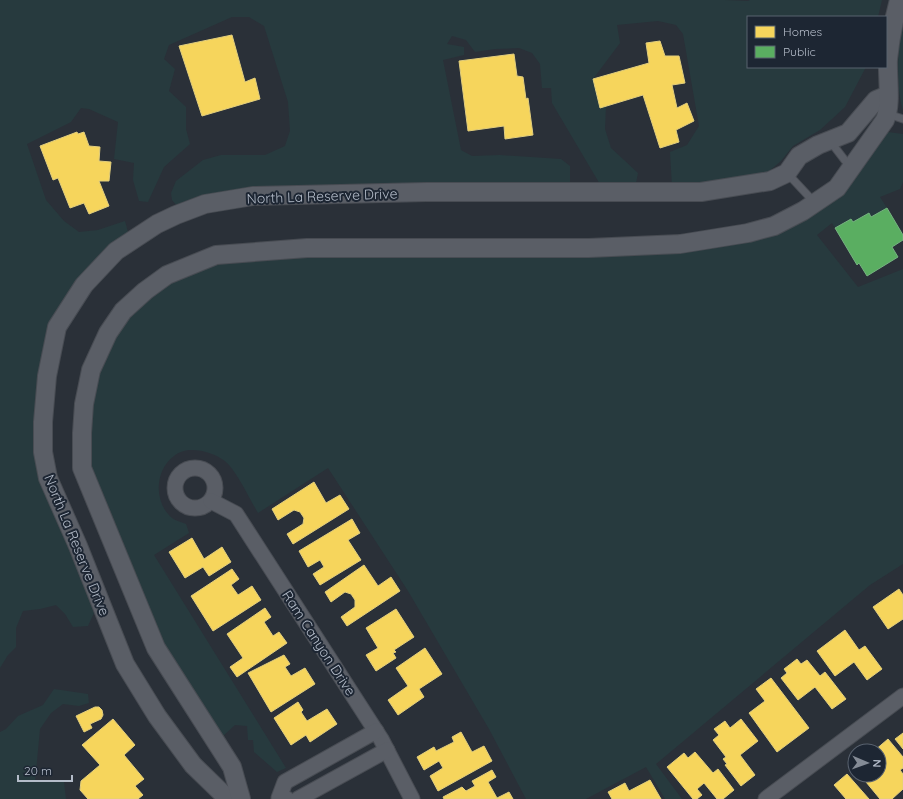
<svg xmlns="http://www.w3.org/2000/svg" width="903" height="799" font-family="Quicksand,sans-serif">
  <style>
    .grass { fill: #273a3e }
    .homes { fill: #f6d55c; stroke: #e2ce7d }
    .public { fill: #5aae61; stroke: #75b280 }
    .lines { fill: none; stroke-linecap: round; stroke-linejoin: round }
    .service-casing { stroke: #484c53; stroke-width: 9 }
    .minor-casing { stroke: #484c53; stroke-width: 17 }
    .tertiary-casing { stroke: #484c53; stroke-width: 20 }
    .service { stroke: #5a5e66; stroke-width: 7 }
    .minor { stroke: #5a5e66; stroke-width: 15 }
    .tertiary { stroke: #5a5e66; stroke-width: 18 }
    .labels { text-anchor: middle; stroke-width: 4; stroke-linejoin: round; paint-order: stroke }
    .street-label { font-size: 14px; fill: #b4bcc9; stroke: #1d2633 }
  </style>
  <rect width="100%" height="100%" fill="#2a3038"/>
  <g class="grass">
    <path d="M0 0H724L748 1 750 0H882L878 17H748V67H866L845 107 820 130 793 146 781 161 768 172 751 177 672 187 670 152 687 145 699 126 683 34 676 25 658 21 617 25 620 43 593 79 606 106 605 129 611 148 638 173 636 183 629 187 601 186 552 103 551 88H542L540 64 532 53 519 48 495 49 475 52 466 40 452 36 447 44 464 47V55L443 60 461 150 472 156 500 155 561 159 570 166V185L178 207 172 200 171 193 176 181 203 160 221 155H265L285 146 290 131 288 102 264 26 249 17H232L169 45 164 59 175 69 169 91 186 107V129L190 144 164 167 148 202 139 201 133 180 134 163 114 159 118 122 89 109 81 108 71 122 27 144 46 200 64 221 79 232 98 230 125 221 128 232 76 284 37 422 94 613 88 626 73 627 65 614 56 605 40 609 23 611 16 628V647L8 655 0 668Z"/>
    <path d="M903 22V110C896 91 897 43 903 22Z"/>
    <path d="M888 132 903 134V182L900 189 880 197 887 208 871 217 869 213 853 222 850 219 835 228 832 223 817 235 858 287 903 269V564L870 585 656 764 682 799H665L646 767 586 799H526L489 729 408 591 328 468 258 513C249 498 240 478 229 465 225 460 216 455 209 453 198 449 183 448 174 456 154 471 154 503 172 518 176 521 182 522 186 524L189 533 154 555 286 768 277 772 254 752 253 740H248L247 726 235 725 223 736 205 715 160 639 95 486 88 449V407L115 326 146 295 185 273 231 256 399 254 783 229 840 198 874 143Z"/>
    <path d="M54 689 88 694 89 703 79 706 63 704 51 713 40 729 35 782H64L66 799H0V732L6 729 18 716 43 705Z"/>
  </g>
  <g class="homes">
    <path d="M232 35 245 82 255 78 260 99 202 116 179 46Z"/>
    <path d="M660 41 665 56H679L685 83 672 85 677 108 687 103 694 121 676 130 679 142 660 148 643 95 600 108 593 79 649 63 646 43Z"/>
    <path d="M514 54 517 76 523 77 526 99 528 98 533 135 505 139 504 126 468 131 459 61Z"/>
    <path d="M77 132 78 134 84 132 89 146 100 147 99 161 111 162 109 181H99L109 206 89 214 84 203 70 208 58 178 53 180 40 146Z"/>
    <path d="M314 482 326 503 340 495 349 509 293 544 287 534 303 524 304 518 300 512 294 510 278 520 272 509Z"/>
    <path d="M352 519 360 533 348 540 361 560 320 585 313 574 324 567 320 560 308 567 299 551Z"/>
    <path d="M192 538 204 559 222 547 231 562 209 576 203 567 185 578 169 552Z"/>
    <path d="M364 565 378 586 391 577 400 591 347 626 341 617 355 607V600L351 594 345 592 331 602 325 592Z"/>
    <path d="M232 569 239 579 231 585 238 595 252 586 261 600 213 631 191 596Z"/>
    <path d="M899 589 903 595V619L888 629 873 607Z"/>
    <path d="M265 608 271 617 264 622 273 636 279 632 287 643 237 677 230 667 243 658 227 634Z"/>
    <path d="M396 609 414 637 394 650 396 652 393 653 396 658 376 671 366 655 378 648 366 628Z"/>
    <path d="M845 630 859 650 865 646 882 669 867 680 854 662 835 676 817 651Z"/>
    <path d="M425 648 442 674 419 689 424 697 398 715 388 700 408 686 396 668Z"/>
    <path d="M284 655 290 664 285 667 291 676 305 668 315 684 271 712 248 673Z"/>
    <path d="M797 659 801 664 807 660 820 676 825 672 846 699 832 709 815 687 798 700 781 678 787 673 784 669Z"/>
    <path d="M771 678 809 728 777 752 749 713 765 701 756 689Z"/>
    <path d="M298 702 303 710 301 712 307 721 327 709 337 724 310 742 306 735 291 745 274 718Z"/>
    <path d="M95 707H99L102 710 103 715 101 719 90 724 92 728 84 732 76 716Z"/>
    <path d="M113 719 135 745 124 755 144 779 135 786 143 795 138 799H88L80 790 81 781 100 765 82 745Z"/>
    <path d="M741 719 758 741 740 755 755 775 741 786 725 765 727 764 723 759 726 757 713 740 719 735 714 729 725 721 730 728Z"/>
    <path d="M461 732 472 752 484 746 492 761 438 791 430 776 443 768 439 761 424 770 417 757 434 747 436 751 454 742 452 737Z"/>
    <path d="M903 733V749L895 739Z"/>
    <path d="M888 739 903 757V768L900 770 903 774V789L892 799H880L866 782 874 775H879V771L883 767 879 763V751H874Z"/>
    <path d="M695 752 713 773 718 769 734 790 723 799H717L704 783 697 789 702 795 697 799H693L667 767 684 753 688 758Z"/>
    <path d="M492 770 496 777 488 782 497 798 509 792 513 799H444L443 797 462 787 466 791 475 786 472 781Z"/>
    <path d="M847 774 869 799H846L834 785Z"/>
    <path d="M650 780 661 799H612L608 792 625 783 629 791Z"/>
  </g>
  <path class="public" d="M887 208 903 235V240L892 247 898 257 867 276 859 263 857 265 835 228 851 219 853 222 869 213 871 217Z"/>
  <g class="lines">
    <defs>
      <g id="service">
        <path d="M888 114 903 119"/>
        <path d="M830 141 850 167"/>
        <path d="M787 173 815 203"/>
      </g>
      <g id="minor">
        <circle cx="195" cy="488" r="20"/>
        <path d="M211 501 236 514 381 739 412 799"/>
        <path d="M287 799 279 798 285 782 376 731"/>
        <path d="M298 799 387 750"/>
        <path d="M766 799 903 696"/>
      </g>
      <g id="tertiary">
        <path d="M228 799 193 765 157 716 125 664 78 546 48 478 43 452V422L47 376 57 327 84 285 116 251 157 224 176 215 205 204 253 196 426 192H701L770 181 787 173 799 156 818 145 848 133 876 100 888 95"/>
        <path d="M241 799 232 767 156 648 82 468V433L84 404 91 370 108 333 123 311 145 291 167 275 216 255 307 248H589L680 244 748 233 774 226 803 211 837 188 885 120C892 103 887 78 888 59 890 39 894 19 899 0"/>
      </g>
    </defs>
    <use href="#service" class="service-casing"/>
    <use href="#minor" class="minor-casing"/>
    <use href="#tertiary" class="tertiary-casing"/>
    <use href="#service" class="service"/>
    <use href="#minor" class="minor"/>
    <use href="#tertiary" class="tertiary"/>
  </g>
  <g class="labels">
    <g class="street-label">
      <text transform="translate(322 196) rotate(-2)" y="5">North La Reserve Drive</text>
      <text transform="translate(77 545) rotate(68)" y="5">North La Reserve Drive</text>
      <text transform="translate(319 643) rotate(57)" y="5">Ram Canyon Drive</text>
    </g>
  </g>
  <rect x="747" y="16" width="140" height="52" fill="#1d2633" stroke="#59626f"/>
  <rect x="755" y="26" width="20" height="12" fill="#f6d55c" stroke="#59626f"/>
  <text x="783" y="36" font-size="12" fill="#b4bcc9">Homes</text>
  <rect x="755" y="46" width="20" height="12" fill="#5aae61" stroke="#59626f"/>
  <text x="783" y="56" font-size="12" fill="#b4bcc9">Public</text>
  <g transform="translate(867 763) rotate(92)"><circle r="19" fill="#1d2633" stroke="#59626f"/>
  <path d="M0-3L7 15L0 10L-7 15Z" fill="#848b96"/>
  <text y="-6" font-size="11" font-weight="bold" text-anchor="middle" fill="#b4bcc9">N</text>
  </g>
  <path d="M18 775v6h54v-6" fill="none" stroke="#b4bcc9" stroke-width="2"/>
  <text x="24" y="775" font-size="12" fill="#b4bcc9" stroke="#1d2633" stroke-width="3" paint-order="stroke">20 m</text>
</svg>
